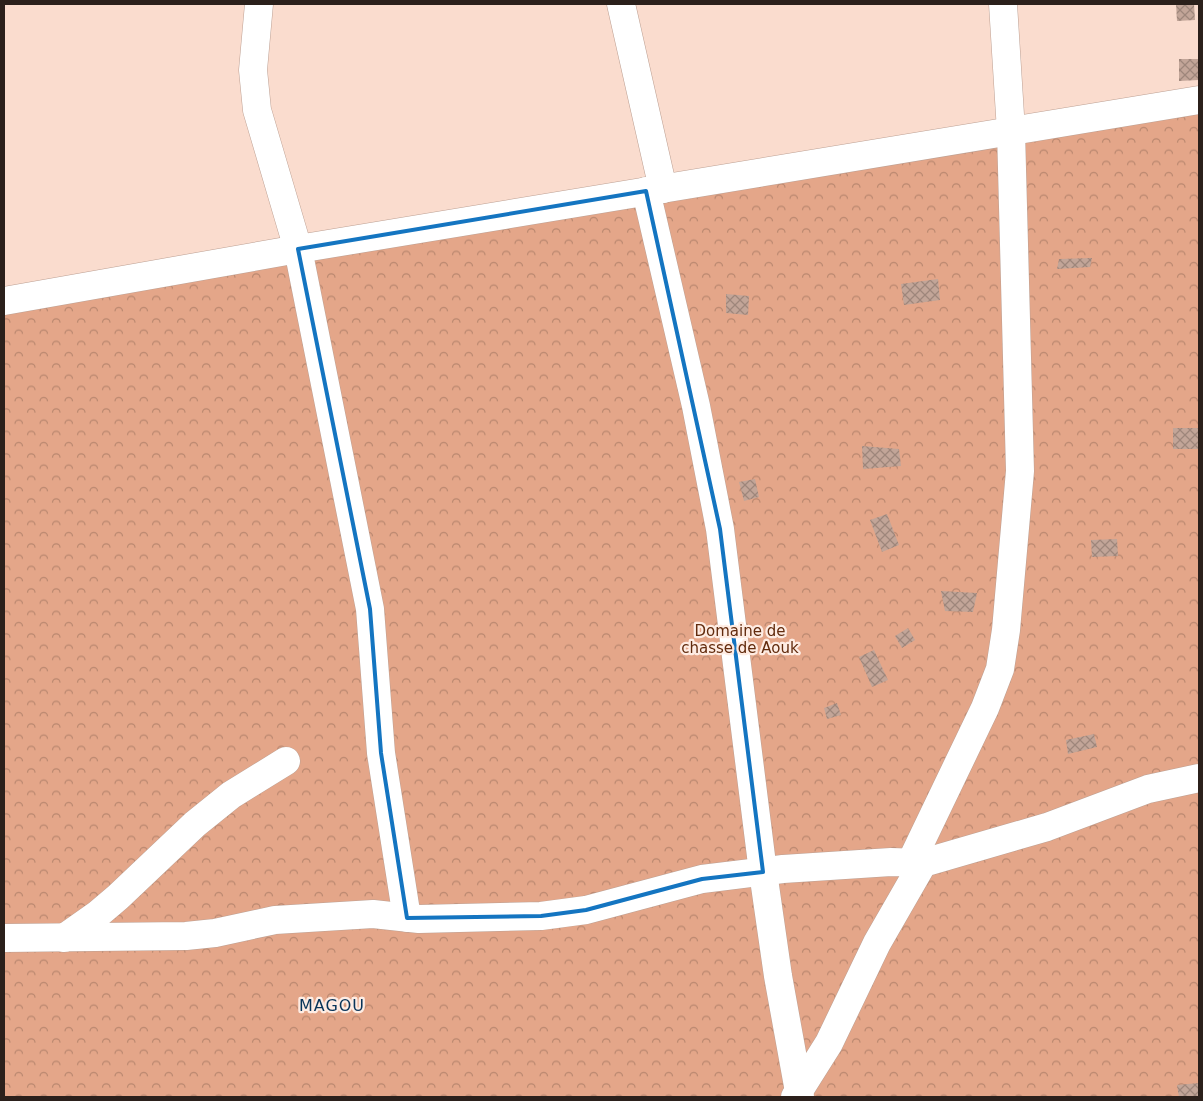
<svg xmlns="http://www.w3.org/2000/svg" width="1203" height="1101" font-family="'DejaVu Sans',sans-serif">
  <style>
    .park { fill: url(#park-crowns) }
    .building { fill: url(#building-cross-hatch) }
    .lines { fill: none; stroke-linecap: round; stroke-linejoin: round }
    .street-casing { stroke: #bda093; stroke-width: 29 }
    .highway-casing { stroke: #bda093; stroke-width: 29 }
    .street { stroke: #fff; stroke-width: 28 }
    .highway { stroke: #fff; stroke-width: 28 }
    .marked { fill: none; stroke: #1475c1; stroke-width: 4; stroke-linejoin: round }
    .labels { text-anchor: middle; stroke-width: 4.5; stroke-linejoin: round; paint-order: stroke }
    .park-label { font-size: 15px; fill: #622b0d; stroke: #feece3 }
    .neighbourhood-label { font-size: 16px; letter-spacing: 1px; fill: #083459; stroke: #feece3 }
  </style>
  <defs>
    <pattern id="park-crowns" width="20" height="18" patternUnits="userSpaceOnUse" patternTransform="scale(1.25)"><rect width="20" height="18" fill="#e4a689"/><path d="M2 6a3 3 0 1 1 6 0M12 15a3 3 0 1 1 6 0" fill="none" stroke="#b9876f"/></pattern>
    <pattern id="building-cross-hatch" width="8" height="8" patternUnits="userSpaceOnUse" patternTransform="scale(1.25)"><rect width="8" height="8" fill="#c2a598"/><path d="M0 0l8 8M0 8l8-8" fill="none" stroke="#9e867b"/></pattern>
  </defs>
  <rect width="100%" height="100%" fill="#fadcce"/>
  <path class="park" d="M1199 100V1097H4V301Z"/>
  <g class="building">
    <path d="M1176 4H1194L1195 20 1177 21Z"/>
    <path d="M1179 59H1199V80L1179 81Z"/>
    <path d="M1092 258 1090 267 1057 269 1059 259Z"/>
    <path d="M938 279 940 300 904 305 901 284Z"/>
    <path d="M726 294 749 296 748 315 726 313Z"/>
    <rect x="1173" y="428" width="26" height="21"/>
    <path d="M862 446 899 449 901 466 863 469Z"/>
    <path d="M755 479 759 497 744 501 739 482Z"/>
    <path d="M887 514 899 545 882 552 870 520Z"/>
    <path d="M1117 539 1118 556 1092 557 1091 540Z"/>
    <path d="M941 591 977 593 973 612 945 611Z"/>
    <path d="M908 628 915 640 902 648 895 636Z"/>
    <path d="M874 650 888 680 872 687 859 657Z"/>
    <path d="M837 703 841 715 827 719 824 708Z"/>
    <path d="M1094 734 1097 747 1068 754 1066 740Z"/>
    <path d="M1199 1083V1097H1179L1177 1085Z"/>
  </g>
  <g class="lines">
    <defs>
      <g id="street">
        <path d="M259 4 253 70 257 110 298 249 370 609 381 753 407 918"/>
        <path d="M621 4 663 189"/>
        <path d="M646 191 696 406 720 529 763 872 778 976 800 1097"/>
        <path d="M911 862 985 708 1000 669 1006 630 1020 471 1011 131 1003 4"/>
        <path d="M4 938 186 936 215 933 275 920 373 914 419 919 541 916 586 910 702 879 783 869 891 862 923 863"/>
        <path d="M64 938 98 914 118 897 195 824 231 795 286 761"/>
        <path d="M795 1097 829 1043 877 943 923 863 1047 827 1148 789 1199 778"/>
      </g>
      <path id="highway" d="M4 301 298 249 1199 100"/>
    </defs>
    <use href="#street" class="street-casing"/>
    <use href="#highway" class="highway-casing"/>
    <use href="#street" class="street"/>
    <use href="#highway" class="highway"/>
  </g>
  <path class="marked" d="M646 191 720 529 763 872 702 879 586 910 541 916 407 918 381 753 370 609 298 249Z"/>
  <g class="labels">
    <g class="park-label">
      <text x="740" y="636">Domaine de<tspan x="740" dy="17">chasse de Aouk</tspan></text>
    </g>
    <g class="neighbourhood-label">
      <text x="332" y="1011">MAGOU</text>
    </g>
  </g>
  <rect width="1203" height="1101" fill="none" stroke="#2b201b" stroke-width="10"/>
</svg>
